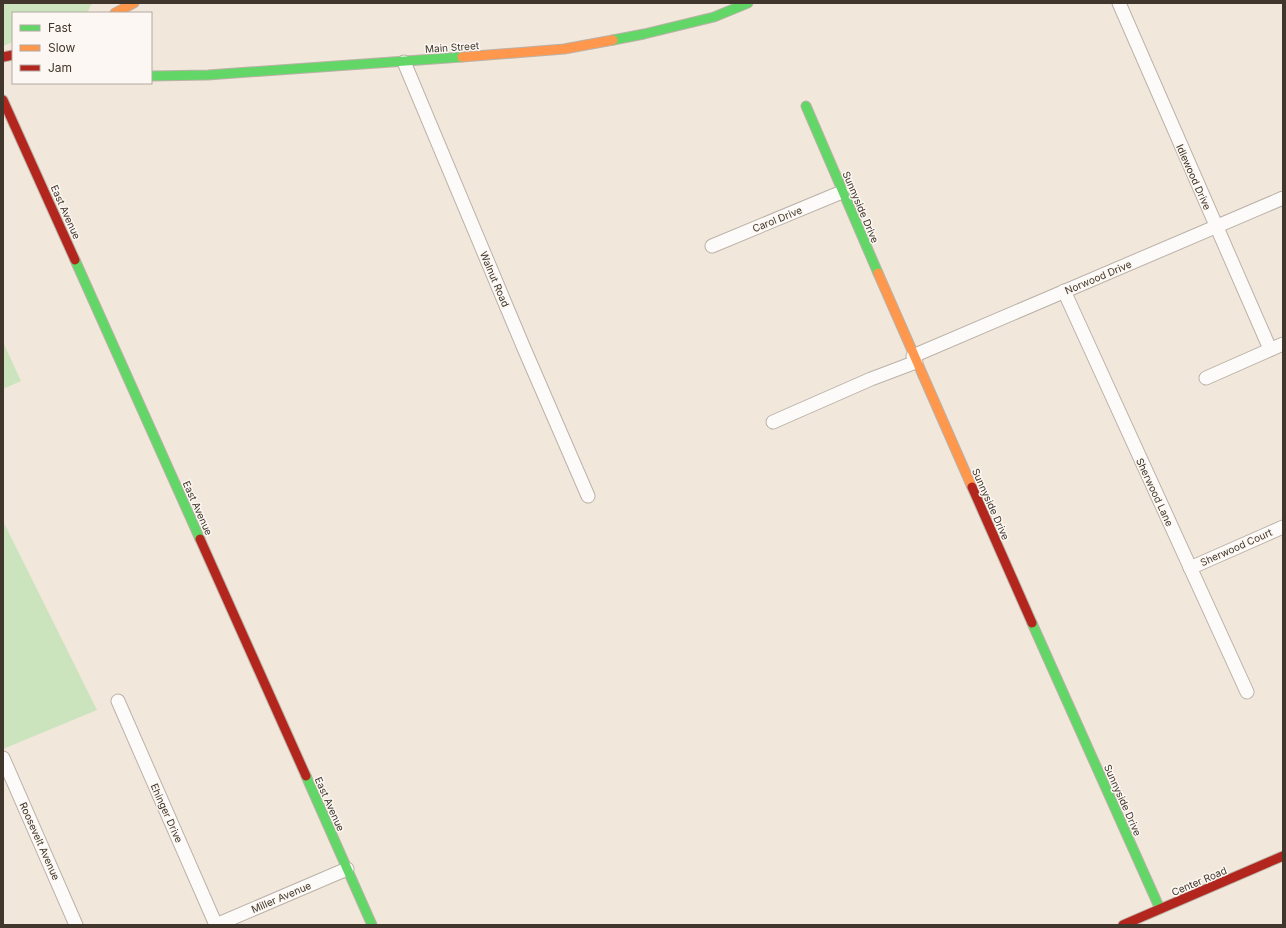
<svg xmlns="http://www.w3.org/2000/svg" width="1286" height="928" font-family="Inter,sans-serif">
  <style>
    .green { fill: #cbe4bd }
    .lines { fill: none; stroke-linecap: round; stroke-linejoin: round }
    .street-casing { stroke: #bbb2a8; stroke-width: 15 }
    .fast-casing { stroke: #bbb2a8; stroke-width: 11 }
    .slow-casing { stroke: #bbb2a8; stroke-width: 11 }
    .jam-casing { stroke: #bbb2a8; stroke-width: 11 }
    .street { stroke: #fdfbfa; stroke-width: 13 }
    .fast { stroke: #63d668; stroke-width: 9 }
    .slow { stroke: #ff974d; stroke-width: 9 }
    .jam { stroke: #b3261e; stroke-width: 9 }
    .labels { text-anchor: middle; stroke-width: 3; stroke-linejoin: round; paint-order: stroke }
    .street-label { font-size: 10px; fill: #40362b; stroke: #fcf7f2 }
  </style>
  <rect width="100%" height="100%" fill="#f2e7db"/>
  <g class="green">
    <path d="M3 3H92L87 13H13V42L3 46Z"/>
    <path d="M3 342 21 381 3 389Z"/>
    <path d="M3 521 97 710 3 749Z"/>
  </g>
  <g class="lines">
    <defs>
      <g id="street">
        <path d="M1119 3 1270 349"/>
        <path d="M404 62 523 346 588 496"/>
        <path d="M712 246 842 192"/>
        <path d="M1064 291 1247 692"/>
        <path d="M913 356 1283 198"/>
        <path d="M1206 378 1283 344"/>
        <path d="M773 422 871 379 916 362"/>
        <path d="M1190 568 1283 527"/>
        <path d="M118 701 216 925"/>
        <path d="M3 758 76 925"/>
        <path d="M216 925 347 869"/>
      </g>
      <g id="fast">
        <path d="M613 40 644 34 714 17 748 3"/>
        <path d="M151 76 208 75 462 57"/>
        <path d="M806 106 878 273"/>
        <path d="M75 260 200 539"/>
        <path d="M1032 623 1160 909"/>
        <path d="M306 776 372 925"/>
      </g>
      <g id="slow">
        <path d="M115 13 134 3"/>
        <path d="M462 57 564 49 613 40"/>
        <path d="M878 273 972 487"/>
      </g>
      <g id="jam">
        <path d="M3 57 13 55"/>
        <path d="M3 100 75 260"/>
        <path d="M972 487 1032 623"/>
        <path d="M200 539 306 776"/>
        <path d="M1123 925 1283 856"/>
      </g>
    </defs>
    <use href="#street" class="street-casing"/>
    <use href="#fast" class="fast-casing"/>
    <use href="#slow" class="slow-casing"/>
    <use href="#jam" class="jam-casing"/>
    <use href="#street" class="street"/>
    <use href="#fast" class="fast"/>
    <use href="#slow" class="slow"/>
    <use href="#jam" class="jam"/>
  </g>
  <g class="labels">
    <g class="street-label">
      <text transform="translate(452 47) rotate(-4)" y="4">Main Street</text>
      <text transform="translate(1194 177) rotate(66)" y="4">Idlewood Drive</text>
      <text transform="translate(861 207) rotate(67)" y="4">Sunnyside Drive</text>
      <text transform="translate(66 212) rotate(66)" y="4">East Avenue</text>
      <text transform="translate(777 219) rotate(-22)" y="4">Carol Drive</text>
      <text transform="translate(1098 277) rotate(-23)" y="4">Norwood Drive</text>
      <text transform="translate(495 279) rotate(67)" y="4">Walnut Road</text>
      <text transform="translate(1155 492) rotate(65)" y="4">Sherwood Lane</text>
      <text transform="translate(991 504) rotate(66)" y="4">Sunnyside Drive</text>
      <text transform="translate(198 508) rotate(66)" y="4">East Avenue</text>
      <text transform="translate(1236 547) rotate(-24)" y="4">Sherwood Court</text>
      <text transform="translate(1123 800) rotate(66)" y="4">Sunnyside Drive</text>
      <text transform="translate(330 804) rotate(66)" y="4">East Avenue</text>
      <text transform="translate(167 813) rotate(66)" y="4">Ehinger Drive</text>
      <text transform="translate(40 841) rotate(66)" y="4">Roosevelt Avenue</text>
      <text transform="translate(1199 881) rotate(-23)" y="4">Center Road</text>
      <text transform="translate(281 897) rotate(-23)" y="4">Miller Avenue</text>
    </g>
  </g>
  <rect width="1286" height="928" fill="none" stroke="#40362b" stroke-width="8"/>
  <rect x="12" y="12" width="140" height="72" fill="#fcf7f2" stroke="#b1aaa2"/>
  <rect x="20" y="25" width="20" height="6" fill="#63d668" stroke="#b1aaa2"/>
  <text x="48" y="32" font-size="12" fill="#40362b">Fast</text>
  <rect x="20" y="45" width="20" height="6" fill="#ff974d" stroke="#b1aaa2"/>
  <text x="48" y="52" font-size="12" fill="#40362b">Slow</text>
  <rect x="20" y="65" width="20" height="6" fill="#b3261e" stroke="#b1aaa2"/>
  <text x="48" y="72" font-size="12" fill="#40362b">Jam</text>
</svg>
